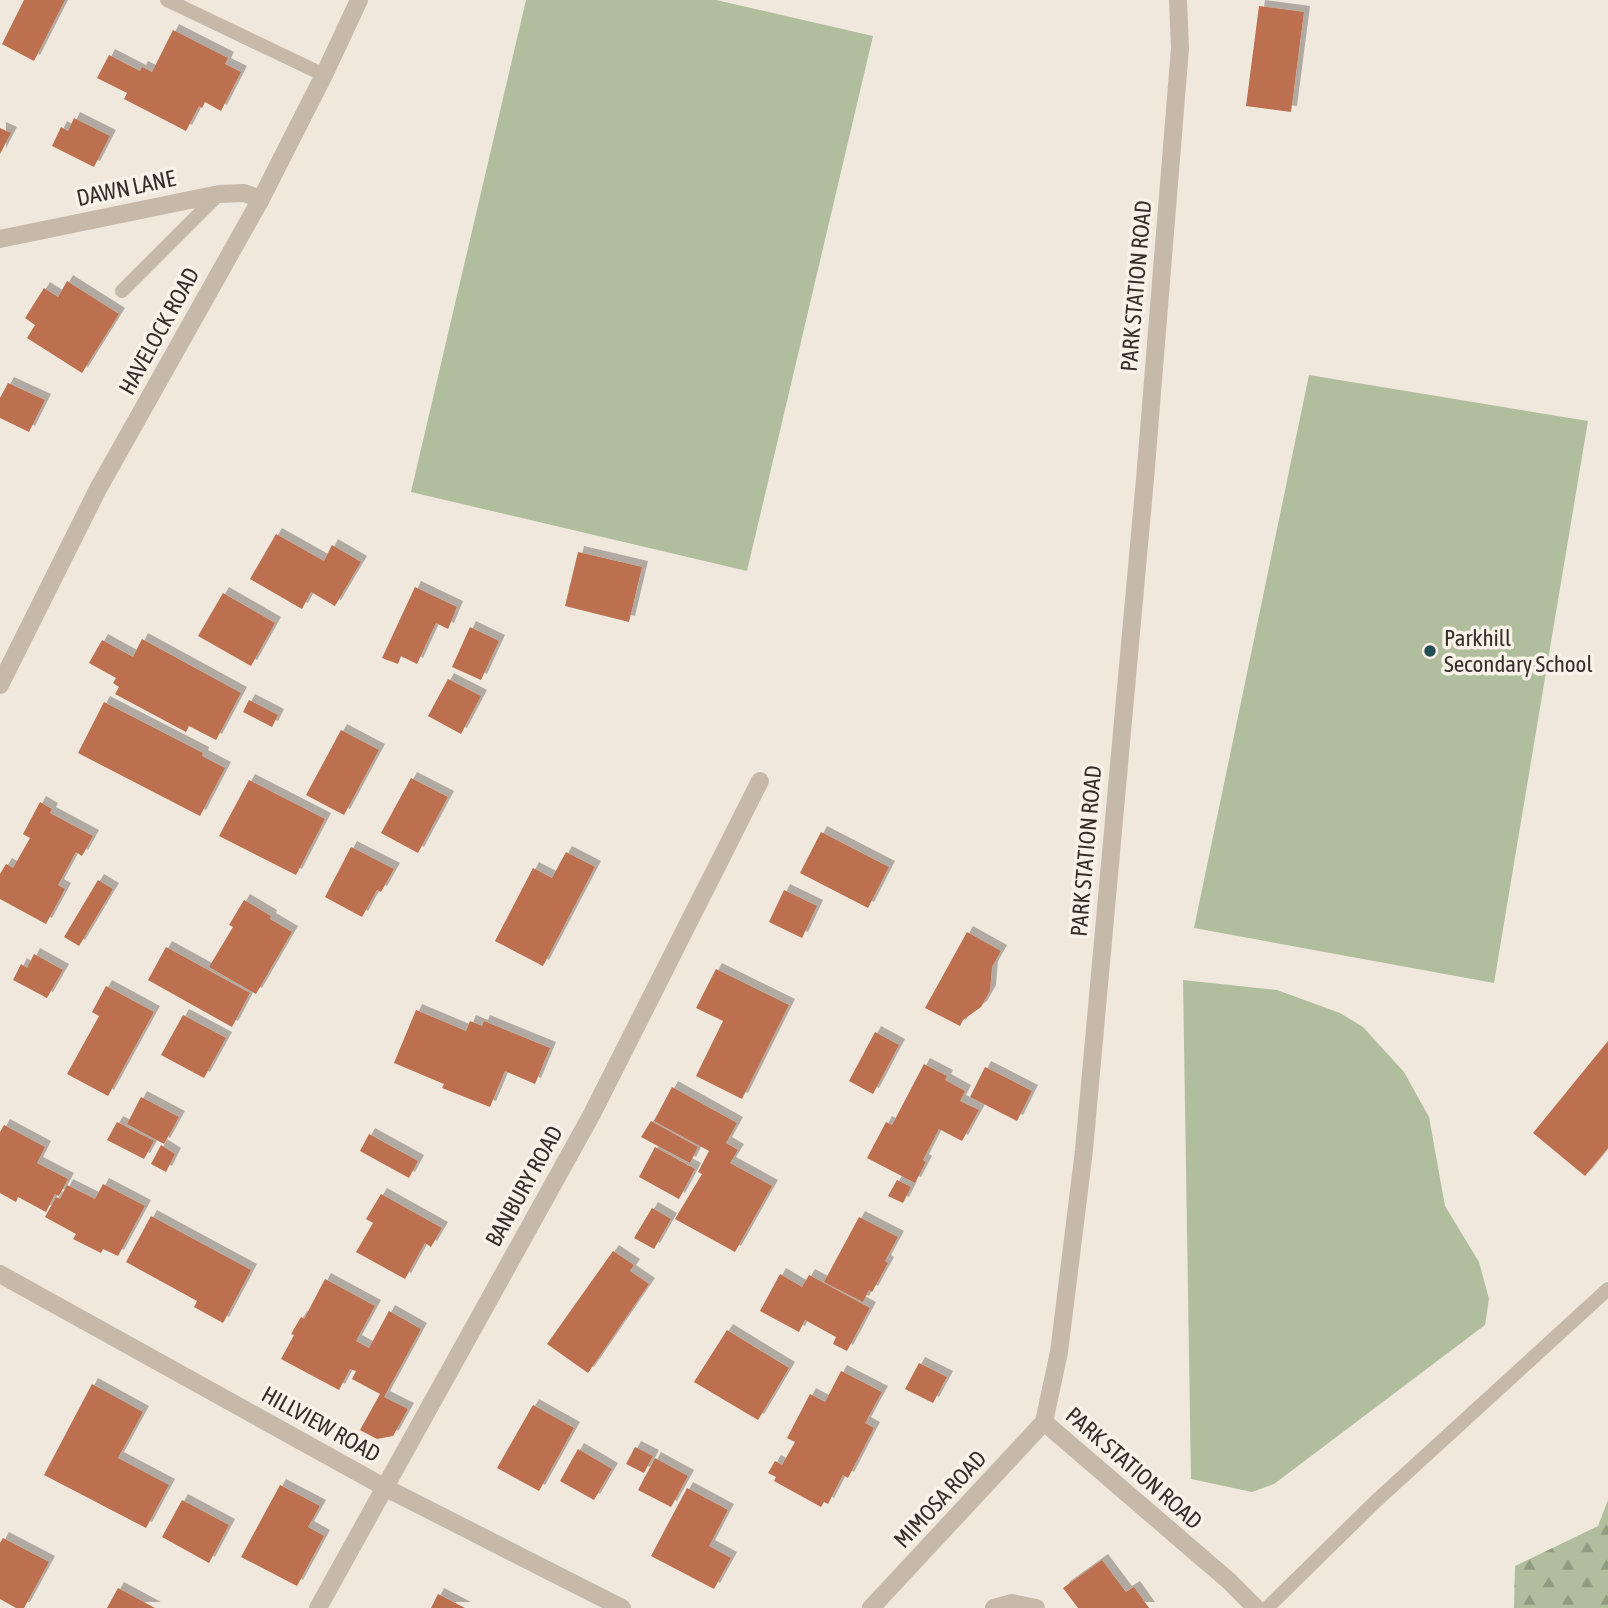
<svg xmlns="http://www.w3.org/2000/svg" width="1608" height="1608" font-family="'Asap Condensed',sans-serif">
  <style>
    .grass { fill: #b1be9e }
    .forest { fill: url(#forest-firs) }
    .building { fill: #bc704f; filter: url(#shadow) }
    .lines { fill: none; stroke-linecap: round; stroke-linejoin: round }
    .service { stroke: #c7b9aa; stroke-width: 14 }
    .minor { stroke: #c7b9aa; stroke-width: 18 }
    .poi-dot { fill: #224d53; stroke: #f8f2e9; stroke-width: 2.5 }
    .labels { text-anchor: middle; stroke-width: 7; stroke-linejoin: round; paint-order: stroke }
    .street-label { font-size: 23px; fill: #352e29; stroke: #f8f2e9 }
    .poi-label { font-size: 23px; fill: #352e29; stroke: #f8f2e9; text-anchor: start }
  </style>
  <defs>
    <pattern id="forest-firs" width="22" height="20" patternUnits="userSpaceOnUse" patternTransform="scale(1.75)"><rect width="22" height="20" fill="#b1be9e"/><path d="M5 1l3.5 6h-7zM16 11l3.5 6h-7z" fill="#919b81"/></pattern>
    <filter id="shadow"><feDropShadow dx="6" dy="-6" stdDeviation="0" flood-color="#0004"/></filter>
  </defs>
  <rect width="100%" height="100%" fill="#f0e8dd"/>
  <g class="grass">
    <path d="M526 0H716L873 36 747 571 411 492Z"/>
    <path d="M1309 375 1588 421 1494 983 1194 928Z"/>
    <path d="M1183 980 1277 990 1340 1013 1363 1027 1404 1072 1429 1117 1445 1206 1479 1262 1489 1299 1485 1325 1274 1484 1252 1492 1191 1479Z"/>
  </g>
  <path class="forest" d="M1608 1500V1608H1514L1515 1566 1598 1526Z"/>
  <g class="building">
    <path d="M24 0H65L34 61 2 44Z"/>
    <path d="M1259 6 1304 12 1291 112 1246 106Z"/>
    <path d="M173 30 228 58 225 64 241 72 221 111 205 102 202 108 199 106 186 131 124 99 127 93 97 78 109 55 140 71 142 67 152 72Z"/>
    <path d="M74 118 110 136 94 167 52 146 61 127 68 131Z"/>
    <path d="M0 128 11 133 0 154Z"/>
    <path d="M67 281 119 314 82 373 27 338 35 325 25 318 44 288 58 297Z"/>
    <path d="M8 383 45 400 29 432 0 418V398Z"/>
    <path d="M276 534 324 561 332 545 361 562 335 606 311 592 302 609 250 579Z"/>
    <path d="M578 552 642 567 629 622 565 606Z"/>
    <path d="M415 587 457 607 448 629 436 623 417 664 401 656 398 664 382 658Z"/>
    <path d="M223 593 275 623 251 666 198 636Z"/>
    <path d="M470 627 499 641 481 680 452 667Z"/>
    <path d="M142 639 241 693 216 740 189 726 186 732 115 694 119 687 113 683 116 678 89 663 102 640 133 657Z"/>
    <path d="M448 679 481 696 461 734 428 716Z"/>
    <path d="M249 700 278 715 272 727 243 712Z"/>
    <path d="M104 702 203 753 202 756 225 768 200 816 78 753Z"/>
    <path d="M341 730 379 750 344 815 306 795Z"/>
    <path d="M411 778 448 797 418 853 381 833Z"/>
    <path d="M249 780 325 819 296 875 219 836Z"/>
    <path d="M40 802 52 809 50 813 93 836 82 856 76 852 58 885 65 889 46 924 0 899V874L6 864 13 868 30 838 23 834Z"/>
    <path d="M821 832 889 867 868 908 800 873Z"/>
    <path d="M351 847 394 869 381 892 377 890 362 917 325 897Z"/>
    <path d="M566 852 595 867 543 966 495 941 533 868 552 878Z"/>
    <path d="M98 880 113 889 79 946 64 937Z"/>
    <path d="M784 890 817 906 802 938 769 922Z"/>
    <path d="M244 900 271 916 270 919 292 932 256 994 209 967 233 927 229 925Z"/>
    <path d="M967 932 1001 951 992 967 990 991 981 1007 963 1020 960 1026 925 1008Z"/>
    <path d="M166 947 250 993 232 1027 148 980Z"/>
    <path d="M34 954 63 970 47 998 13 980 21 964 27 968Z"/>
    <path d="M716 969 789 1005 742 1099 696 1076 723 1021 696 1008Z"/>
    <path d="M106 986 154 1012 108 1096 67 1074 99 1016 92 1012Z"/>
    <path d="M416 1010 466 1031 470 1021 482 1026 484 1021 550 1048 535 1084 505 1071 490 1107 442 1088 444 1084 394 1063Z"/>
    <path d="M183 1015 226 1038 204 1078 161 1055Z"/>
    <path d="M875 1032 899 1045 873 1094 849 1081Z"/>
    <path d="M1608 1041V1148L1585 1176 1533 1133Z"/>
    <path d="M924 1064 947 1076 945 1080 965 1091 960 1101 979 1110 962 1141 939 1129 923 1160 926 1162 915 1183 867 1158 886 1122 892 1125Z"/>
    <path d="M985 1067 1032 1091 1017 1121 970 1097Z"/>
    <path d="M672 1087 737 1123 726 1143 738 1150 730 1163 772 1186 735 1252 675 1219 702 1174 698 1172 709 1151 654 1121Z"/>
    <path d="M141 1097 179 1117 164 1144 127 1124Z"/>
    <path d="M651 1121 698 1147 690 1163 641 1137Z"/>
    <path d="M117 1122 154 1141 144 1159 107 1140Z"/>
    <path d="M4 1125 45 1147 37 1163 68 1179 59 1196 55 1194 46 1212 18 1197 16 1202 0 1193V1132Z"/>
    <path d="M369 1134 418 1161 409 1178 360 1151Z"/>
    <path d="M161 1145 175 1154 166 1172 151 1164Z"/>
    <path d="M655 1147 695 1169 679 1199 639 1177Z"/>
    <path d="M897 1180 911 1187 903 1203 888 1196Z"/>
    <path d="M103 1184 145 1206 118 1256 103 1249 101 1253 73 1239 76 1234 45 1217 56 1197 60 1199 67 1185 95 1199Z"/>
    <path d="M381 1194 442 1228 431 1247 425 1243 405 1279 356 1252 373 1223 366 1219Z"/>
    <path d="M652 1208 671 1219 654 1249 634 1238Z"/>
    <path d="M151 1216 251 1270 223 1323 194 1307 197 1301 126 1262Z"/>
    <path d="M859 1217 898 1237 885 1261 888 1263 872 1292 869 1290 863 1302 824 1282Z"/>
    <path d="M613 1251 634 1265 630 1271 649 1284 588 1373 547 1344Z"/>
    <path d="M780 1274 802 1287 809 1275 870 1308 847 1351 833 1344 836 1337 805 1320 799 1332 760 1311Z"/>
    <path d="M325 1279 375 1306 356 1341 369 1348 389 1311 421 1329 384 1397 408 1409 393 1436 377 1439 360 1430 380 1394 352 1379 356 1371 350 1369 339 1390 281 1359 294 1335 291 1334 301 1317 304 1319Z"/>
    <path d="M727 1330 789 1368 758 1420 694 1382Z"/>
    <path d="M919 1363 947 1377 933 1403 905 1389Z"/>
    <path d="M841 1371 882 1392 865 1423 874 1428 848 1478 843 1475 828 1504 824 1502 821 1507 774 1481 776 1477 768 1473 775 1461 782 1465 795 1442 787 1438 810 1394 825 1402Z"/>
    <path d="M92 1384 143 1412 118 1458 169 1485 146 1528 44 1475Z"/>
    <path d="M533 1405 574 1428 539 1491 497 1468Z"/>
    <path d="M635 1447 653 1456 644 1473 626 1464Z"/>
    <path d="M578 1449 612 1469 594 1500 560 1481Z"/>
    <path d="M655 1458 688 1476 671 1507 638 1490Z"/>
    <path d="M280 1485 320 1506 308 1527 324 1536 297 1586 241 1557Z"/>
    <path d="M687 1488 728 1510 709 1546 731 1558 714 1589 651 1556Z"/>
    <path d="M182 1500 229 1525 209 1563 162 1537Z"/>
    <path d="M3 1538 49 1562 24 1608H16L0 1599V1543Z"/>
    <path d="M1102 1560 1126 1592 1134 1587 1149 1608H1078L1063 1588Z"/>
    <path d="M118 1588 155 1608H107Z"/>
    <path d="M438 1594 465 1608H431Z"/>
  </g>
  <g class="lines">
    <g class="service">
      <path d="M167 0 324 75"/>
      <path d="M122 291 219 194"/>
      <path d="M1267 1608 1376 1501 1608 1289"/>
    </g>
    <g class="minor">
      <path d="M0 239 219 194 244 193 261 199"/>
      <path d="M0 685 98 489 261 199 324 75 359 0"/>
      <path d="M0 1274 384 1487 622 1608"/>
      <path d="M1044 1422 1229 1581 1256 1608"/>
      <path d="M318 1608 592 1114 760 781"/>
      <path d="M871 1608 1044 1422 1059 1352 1084 1150 1145 479 1180 48 1178 0"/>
      <path d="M994 1608 1012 1603 1036 1608"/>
    </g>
  </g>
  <circle class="poi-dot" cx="1430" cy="651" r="7"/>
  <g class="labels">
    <g class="street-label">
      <text transform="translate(126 188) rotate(-12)" y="8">DAWN LANE</text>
      <text transform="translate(1136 286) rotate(-85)" y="8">PARK STATION ROAD</text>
      <text transform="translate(159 331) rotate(-61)" y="8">HAVELOCK ROAD</text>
      <text transform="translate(1086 851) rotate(-85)" y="8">PARK STATION ROAD</text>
      <text transform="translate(524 1186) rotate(-61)" y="8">BANBURY ROAD</text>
      <text transform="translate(321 1424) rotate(29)" y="8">HILLVIEW ROAD</text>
      <text transform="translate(1134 1468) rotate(41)" y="8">PARK STATION ROAD</text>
      <text transform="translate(940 1499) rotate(-47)" y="8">MIMOSA ROAD</text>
    </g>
    <g class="poi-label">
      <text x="1444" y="646">Parkhill<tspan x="1444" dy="26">Secondary School</tspan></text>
    </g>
  </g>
</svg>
